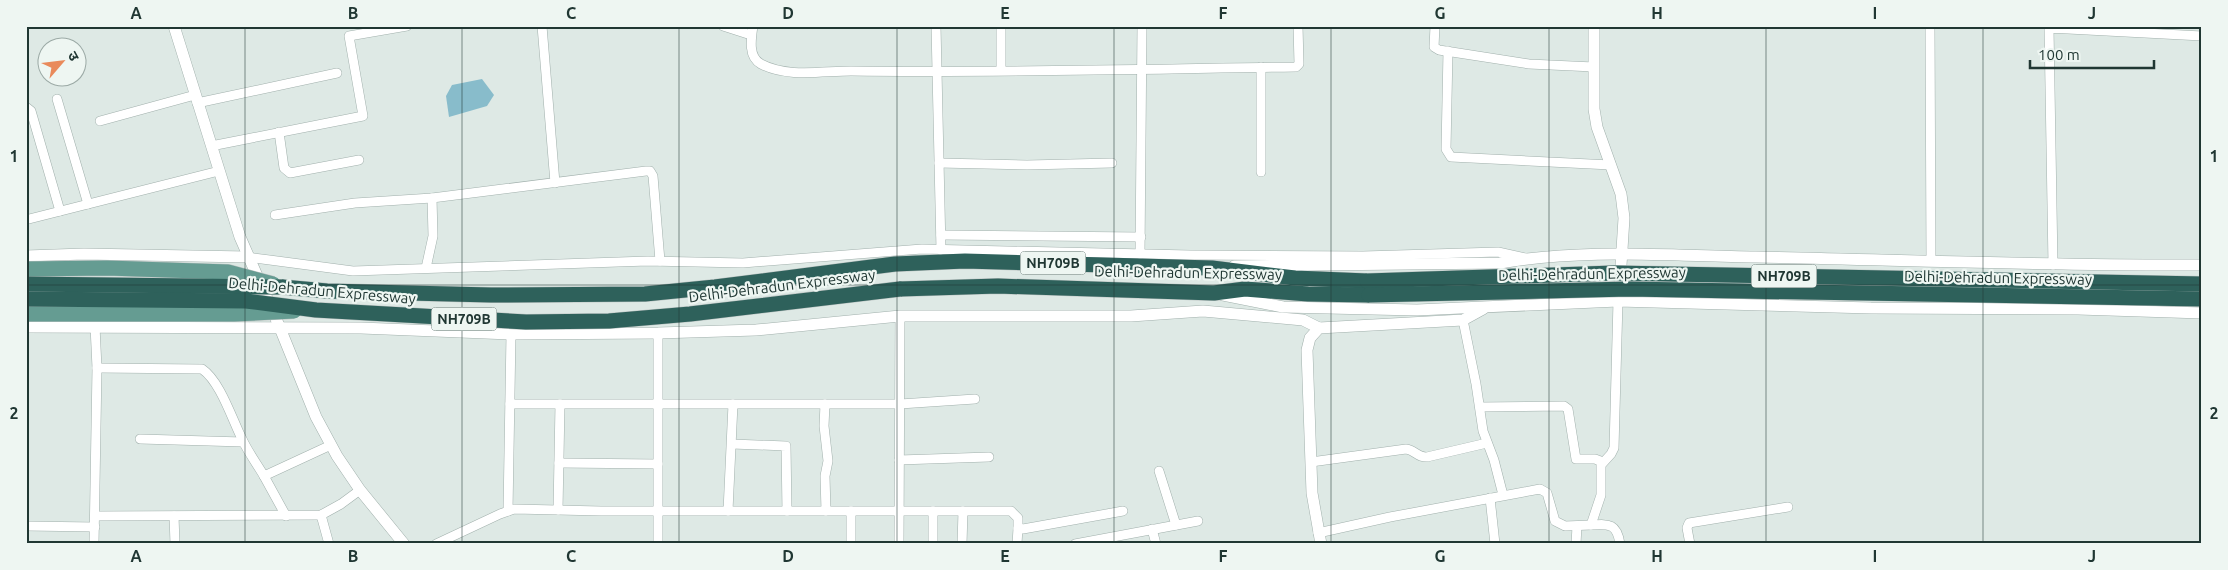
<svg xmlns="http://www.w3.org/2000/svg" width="2228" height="570" font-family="Ubuntu,'Noto Sans Devanagari',sans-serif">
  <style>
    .water { fill: #88bccb }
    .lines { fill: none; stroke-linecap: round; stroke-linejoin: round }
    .minor-casing { stroke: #a1b0ac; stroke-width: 10 }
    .tertiary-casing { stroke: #a1b0ac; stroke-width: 12 }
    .motorway-casing { stroke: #bcc3c2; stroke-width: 16 }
    .minor { stroke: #fff; stroke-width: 9 }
    .tertiary { stroke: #fff; stroke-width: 11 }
    .motorway { stroke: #2e615b; stroke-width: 15 }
    .primary-bridge-casing { stroke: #bcc3c2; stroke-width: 16; stroke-linecap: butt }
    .motorway-bridge-casing { stroke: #bcc3c2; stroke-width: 16; stroke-linecap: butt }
    .primary-bridge { stroke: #659c92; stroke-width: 15 }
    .motorway-bridge { stroke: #2e615b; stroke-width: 15 }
    .grid { fill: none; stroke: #203733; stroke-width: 1; stroke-opacity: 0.55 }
    .labels { text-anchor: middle; stroke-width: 4.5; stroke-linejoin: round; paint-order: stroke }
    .shield { fill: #eef6f2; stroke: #5e706c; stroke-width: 1 }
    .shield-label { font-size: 14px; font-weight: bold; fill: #203733 }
    .street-label { font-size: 15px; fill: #203733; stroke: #eef6f2 }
    .neatline { fill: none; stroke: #203733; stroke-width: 2 }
    .grid-label { font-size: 16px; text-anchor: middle; font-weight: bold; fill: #203733 }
  </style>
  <rect width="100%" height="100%" fill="#dee9e5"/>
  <path class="water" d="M482 79 494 95 487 106 449 117 446 96 452 85Z"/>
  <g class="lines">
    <defs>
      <g id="minor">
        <path d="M542 26 555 183"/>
        <path d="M723 26 751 35"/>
        <path d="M753 26C751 39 748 57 761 64 787 78 823 71 851 71 999 73 1147 69 1296 67L1299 64 1298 26"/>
        <path d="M936 26 941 250"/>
        <path d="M1435 26 1434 47 1439 50 1529 64 1594 67"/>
        <path d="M1930 26 1931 261"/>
        <path d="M1448 51 1446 149 1451 157 1611 165"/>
        <path d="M1261 67V172"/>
        <path d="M1001 70V26"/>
        <path d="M57 99 88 204"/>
        <path d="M197 103 337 73"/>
        <path d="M26 107 31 111 60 211"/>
        <path d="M100 121 195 95"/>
        <path d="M279 132 284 168 290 173 359 160"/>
        <path d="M211 146 363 116 349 36 407 26"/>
        <path d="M939 163 1027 165 1112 163"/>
        <path d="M275 215 355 203 432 198"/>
        <path d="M29 219 219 171"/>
        <path d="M941 235 1141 237"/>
        <path d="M1140 254 1142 26"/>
        <path d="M247 257 353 271 648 261 743 263 922 249 1190 255 1363 256 1498 252 1525 258"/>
        <path d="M2053 265 2049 28 2202 36"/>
        <path d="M426 268 433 236 432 198 646 171H650L653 176 660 261"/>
        <path d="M1618 301 1614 448 1611 454 1601 465V495L1591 525C1609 524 1617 523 1620 544"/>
        <path d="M1463 320 1476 384 1483 431 1494 460 1503 495"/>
        <path d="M97 368 202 369C220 381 232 419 242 439 248 452 257 464 264 476L331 445"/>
        <path d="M510 404H900L975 399"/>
        <path d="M825 404 824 426 828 461 825 476 826 511"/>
        <path d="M1480 407 1564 406 1568 409 1576 459H1595L1603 462"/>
        <path d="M140 439 243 442"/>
        <path d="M732 444 786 446 787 511"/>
        <path d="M899 460 989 457"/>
        <path d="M1311 462 1406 449C1415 450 1418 458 1427 457L1487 443"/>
        <path d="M559 463 658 464"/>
        <path d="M1159 471 1176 525"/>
        <path d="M264 476 286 516"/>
        <path d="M1490 498 1495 544"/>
        <path d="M558 510 560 404"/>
        <path d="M508 511 511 334"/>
        <path d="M728 511 733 404"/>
        <path d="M321 515 329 544"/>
        <path d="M95 516 321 515 341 504 360 490"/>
        <path d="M174 516 175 544"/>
        <path d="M26 526 95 527"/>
        <path d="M1152 529 1156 544"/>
        <path d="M1318 533 1390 517 1540 489 1547 493 1555 521 1565 526 1591 525"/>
        <path d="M94 544 97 368 95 326"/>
        <path d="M436 544 500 514 514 509 601 511H1011L1018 518V528L1023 529 1123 511"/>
        <path d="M658 544V333"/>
        <path d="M851 544V511"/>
        <path d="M899 544 900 316"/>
        <path d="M933 544V511"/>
        <path d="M962 544 963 511"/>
        <path d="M1017 544 1018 528"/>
        <path d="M1075 544 1198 521"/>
        <path d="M1576 544 1577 526"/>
        <path d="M1690 544 1687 528 1689 523 1788 507"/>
      </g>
      <g id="tertiary">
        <path d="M174 26 240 237 280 328 316 417 337 456 360 490 404 544"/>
        <path d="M1594 26V109L1597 127 1621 194 1624 218 1619 297"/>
        <path d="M26 256 84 254 247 257"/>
        <path d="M1234 266 1500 263C1584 248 1671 256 1756 257 1905 260 2053 266 2202 265"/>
        <path d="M1223 295 1283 307 1417 310 1618 301 1871 308 2078 309 2202 313"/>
        <path d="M26 327 361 328 511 334 658 333 756 330 900 316H1131L1203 311 1303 320 1319 328"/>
        <path d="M1321 544 1312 493 1307 350 1310 338 1319 328 1463 320 1483 309"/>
      </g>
      <g id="motorway">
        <path d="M282 287 327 291 491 295 645 294 715 287 895 264 965 261 1212 268 1295 278 1367 281"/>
        <path d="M900 289 998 286 1214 293 1245 289 1308 294 1369 295"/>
      </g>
    </defs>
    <use href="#minor" class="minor-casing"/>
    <use href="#tertiary" class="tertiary-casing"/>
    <use href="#motorway" class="motorway-casing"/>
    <use href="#minor" class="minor"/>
    <use href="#tertiary" class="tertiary"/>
    <use href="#motorway" class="motorway"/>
    <defs>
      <g id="primary-bridge">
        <path d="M26 269 107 268 228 272 273 284"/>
        <path d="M26 314H234L294 311"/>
      </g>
      <g id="motorway-bridge">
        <path d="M1367 281 1614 273 2202 284"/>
        <path d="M26 284 282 287"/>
        <path d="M1369 295 1629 289 2202 299"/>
        <path d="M26 299 246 301 316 310 526 322 609 321 690 314 900 289"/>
      </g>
    </defs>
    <use href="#primary-bridge" class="primary-bridge-casing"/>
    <use href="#motorway-bridge" class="motorway-bridge-casing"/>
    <use href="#primary-bridge" class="primary-bridge"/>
    <use href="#motorway-bridge" class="motorway-bridge"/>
  </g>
  <path class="grid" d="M245 26V544M462 26V544M679 26V544M897 26V544M1114 26V544M1331 26V544M1549 26V544M1766 26V544M1983 26V544M26 285H2202"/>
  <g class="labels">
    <g class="shield">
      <rect x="1020.5" y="251.5" width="65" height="23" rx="4"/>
      <rect x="1751.5" y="264.5" width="65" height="23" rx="4"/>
      <rect x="431.5" y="307.5" width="65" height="23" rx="4"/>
    </g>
    <g class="shield-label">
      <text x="1053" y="268">NH709B</text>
      <text x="1784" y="281">NH709B</text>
      <text x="464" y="324">NH709B</text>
    </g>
    <g class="street-label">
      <text transform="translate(1188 273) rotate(1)" y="5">Delhi-Dehradun Expressway</text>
      <text transform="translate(1592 274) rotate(-1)" y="5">Delhi-Dehradun Expressway</text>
      <text transform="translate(1998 278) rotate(1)" y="5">Delhi-Dehradun Expressway</text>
      <text transform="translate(782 286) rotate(-7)" y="5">Delhi-Dehradun Expressway</text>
      <text transform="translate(322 291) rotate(5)" y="5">Delhi-Dehradun Expressway</text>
    </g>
  </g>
  <rect width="2228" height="570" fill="none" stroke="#eef6f2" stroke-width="55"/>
  <g transform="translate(62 62) rotate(62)"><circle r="24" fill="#eef6f2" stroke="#9caaa6"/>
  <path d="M0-4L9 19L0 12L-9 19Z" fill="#e98a5b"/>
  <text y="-8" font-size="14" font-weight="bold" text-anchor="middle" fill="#203733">उ</text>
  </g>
  <path d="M2030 60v8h124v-8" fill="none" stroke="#203733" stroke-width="2.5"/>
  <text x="2038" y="60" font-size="15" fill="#203733" stroke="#eef6f2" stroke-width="4" paint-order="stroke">100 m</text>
  <rect x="28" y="28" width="2172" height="514" class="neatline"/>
  <g class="grid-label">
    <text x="136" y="19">A</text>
    <text x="353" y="19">B</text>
    <text x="571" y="19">C</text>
    <text x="788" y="19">D</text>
    <text x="1005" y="19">E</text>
    <text x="1223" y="19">F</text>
    <text x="1440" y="19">G</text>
    <text x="1657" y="19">H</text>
    <text x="1875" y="19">I</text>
    <text x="2092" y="19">J</text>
    <text x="14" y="162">1</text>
    <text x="2214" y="162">1</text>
    <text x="14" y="419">2</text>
    <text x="2214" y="419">2</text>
    <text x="136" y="562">A</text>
    <text x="353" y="562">B</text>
    <text x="571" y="562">C</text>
    <text x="788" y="562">D</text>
    <text x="1005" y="562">E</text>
    <text x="1223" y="562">F</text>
    <text x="1440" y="562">G</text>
    <text x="1657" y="562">H</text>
    <text x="1875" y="562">I</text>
    <text x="2092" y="562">J</text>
  </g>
</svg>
